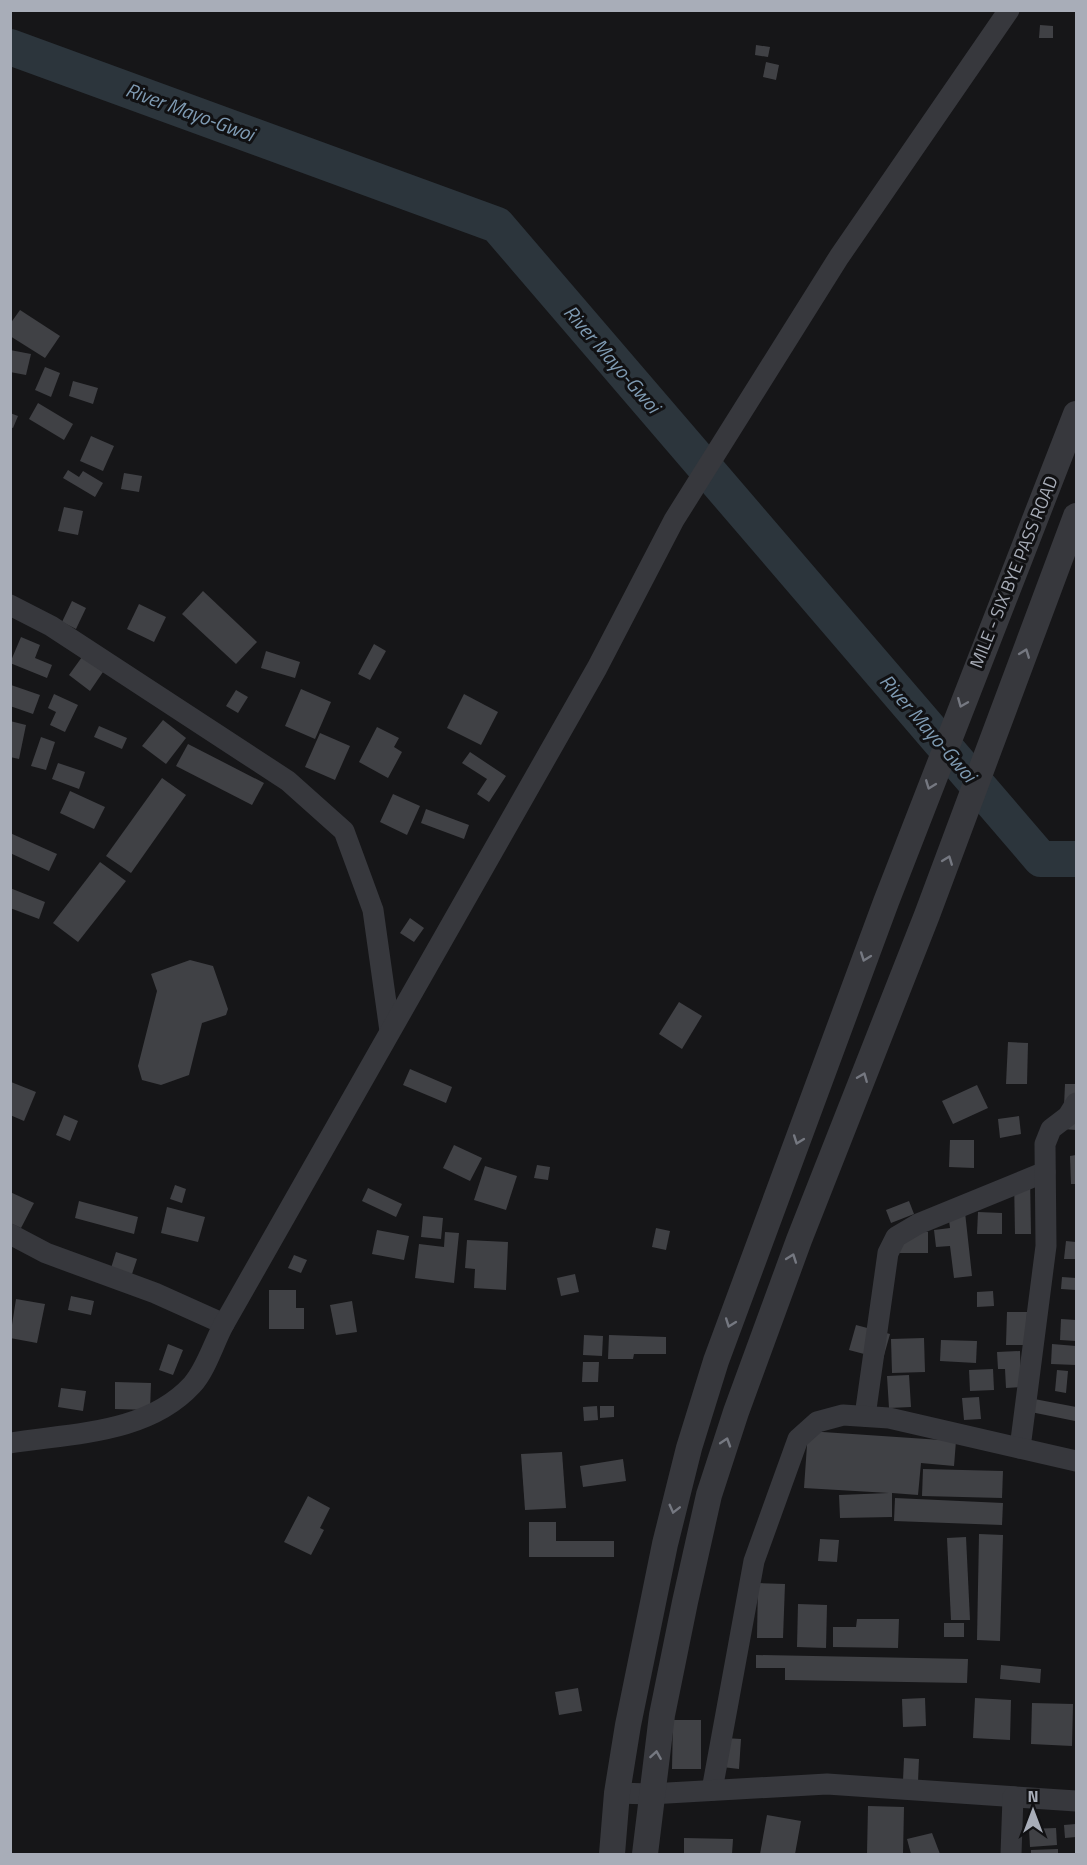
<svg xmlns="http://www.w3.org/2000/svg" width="1087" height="1865" font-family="'Titillium Web',sans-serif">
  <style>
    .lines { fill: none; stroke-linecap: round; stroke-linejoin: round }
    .river { stroke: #2c353c; stroke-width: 36 }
    .building { fill: #404145 }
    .minor { stroke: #37383d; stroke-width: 21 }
    .tertiary { stroke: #37383d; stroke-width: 26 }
    .oneway { stroke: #757881 }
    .labels { text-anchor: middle; stroke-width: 6; stroke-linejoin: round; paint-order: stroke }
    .street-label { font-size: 18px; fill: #a8adb8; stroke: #111113 }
    .water-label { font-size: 20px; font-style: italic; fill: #7f9bb3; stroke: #111113 }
  </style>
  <rect width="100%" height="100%" fill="#161618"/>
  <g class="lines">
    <path class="river" d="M10 47 497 225 1041 859H1076"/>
  </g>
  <g class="building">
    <path d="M1040 25 1053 26V38H1039Z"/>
    <path d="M756 45 770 47 768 57 755 55Z"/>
    <path d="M766 62 779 65 776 80 763 77Z"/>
    <path d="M20 310 60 336 45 358 10 336V324Z"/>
    <path d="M10 350 31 354 26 375 10 372Z"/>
    <path d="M45 367 60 373 51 397 35 390Z"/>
    <path d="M73 381 98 388 93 404 69 396Z"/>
    <path d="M38 403 73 424 64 440 29 419Z"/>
    <path d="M10 413 18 416 13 428 10 427Z"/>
    <path d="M91 436 114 446 103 471 80 461Z"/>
    <path d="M68 470 79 477 83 471 103 483 95 497 63 478Z"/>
    <path d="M124 473 142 476 139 492 121 489Z"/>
    <path d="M64 507 83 511 78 535 58 531Z"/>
    <path d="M203 591 257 642 236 664 182 614Z"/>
    <path d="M72 601 86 608 76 629 62 622Z"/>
    <path d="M139 604 166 617 154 642 127 629Z"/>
    <path d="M21 637 40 645 35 658 52 665 47 678 10 663Z"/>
    <path d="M374 644 386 651 370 680 358 674Z"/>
    <path d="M266 651 300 662 295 678 261 668Z"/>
    <path d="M82 657 103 672 90 691 69 675Z"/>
    <path d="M11 685 40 695 33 714 10 706Z"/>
    <path d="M301 689 331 702 315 739 285 726Z"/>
    <path d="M236 690 248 697 238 713 226 706Z"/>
    <path d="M54 694 78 705 65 732 50 725 56 712 48 708Z"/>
    <path d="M464 694 498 712 481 745 447 728Z"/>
    <path d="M163 720 186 738 166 764 142 746Z"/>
    <path d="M10 721 26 725 19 759 10 757Z"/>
    <path d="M99 726 127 738 122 749 94 737Z"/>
    <path d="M377 727 399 738 394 747 402 752 388 778 359 762Z"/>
    <path d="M320 733 350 746 335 780 305 767Z"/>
    <path d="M41 737 55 742 46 770 31 766Z"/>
    <path d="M188 744 264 783 252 805 176 766Z"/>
    <path d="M470 752 506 776 489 802 477 794 487 779 462 763Z"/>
    <path d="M58 763 85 772 79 789 52 779Z"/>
    <path d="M162 778 186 795 131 873 106 856Z"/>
    <path d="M70 791 105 807 94 829 60 813Z"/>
    <path d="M393 794 420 806 407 835 380 822Z"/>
    <path d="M426 809 469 825 464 839 421 823Z"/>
    <path d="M10 833 57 854 49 871 10 853Z"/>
    <path d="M100 862 126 881 78 942 53 923Z"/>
    <path d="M10 888 45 902 39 919 10 908Z"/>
    <path d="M410 918 424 928 414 942 400 933Z"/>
    <path d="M190 960 213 966 228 1009 226 1015 202 1023 189 1075 161 1085 142 1080 138 1066 157 991 151 974Z"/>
    <path d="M679 1002 702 1016 682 1049 659 1034Z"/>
    <path d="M1008 1042 1028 1043 1027 1084H1006Z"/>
    <path d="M410 1069 452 1087 446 1103 403 1085Z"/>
    <path d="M11 1082 36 1092 24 1121 10 1115Z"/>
    <path d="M1065 1084H1076V1130L1063 1129Z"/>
    <path d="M977 1085 988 1108 953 1124 942 1101Z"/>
    <path d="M64 1115 78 1121 70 1141 56 1135Z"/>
    <path d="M1019 1116 1021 1134 1000 1138 998 1119Z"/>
    <path d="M950 1140H974V1168L949 1167Z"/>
    <path d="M454 1145 482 1158 470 1181 443 1168Z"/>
    <path d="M1076 1155V1184H1071L1070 1156Z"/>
    <path d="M537 1165 550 1167 548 1180 534 1178Z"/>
    <path d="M485 1166 517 1176 506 1210 474 1200Z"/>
    <path d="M1014 1177H1030L1031 1234H1015Z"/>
    <path d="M175 1185 186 1189 182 1203 170 1199Z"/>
    <path d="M368 1188 402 1204 396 1217 362 1201Z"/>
    <path d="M10 1192 34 1203 21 1228 10 1223Z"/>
    <path d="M79 1201 138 1217 134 1234 75 1218Z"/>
    <path d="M909 1201 914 1214 891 1223 886 1210Z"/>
    <path d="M964 1203 972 1276 954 1278 950 1246 936 1247 934 1230 950 1228 947 1205Z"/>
    <path d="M167 1207 205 1217 198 1242 161 1233Z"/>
    <path d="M978 1212 1002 1213V1234H977Z"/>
    <path d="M423 1216 443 1218 441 1239 421 1237Z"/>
    <path d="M656 1228 670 1231 666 1250 652 1247Z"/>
    <path d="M377 1230 409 1236 404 1260 372 1254Z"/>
    <path d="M897 1231 928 1232V1253H896Z"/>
    <path d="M445 1232 459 1233 454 1283 415 1278 419 1244 444 1247Z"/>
    <path d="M467 1240 508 1242 506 1290 474 1288 475 1269 465 1268Z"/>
    <path d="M1066 1241 1076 1242V1259H1064Z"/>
    <path d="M116 1252 137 1259 132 1274 111 1268Z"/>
    <path d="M294 1255 307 1260 301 1273 288 1268Z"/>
    <path d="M575 1274 579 1292 561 1296 557 1278Z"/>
    <path d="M1062 1277 1076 1278V1290L1061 1289Z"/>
    <path d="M269 1290H296V1308H304V1329H269Z"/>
    <path d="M993 1291 994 1306 977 1307V1292Z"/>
    <path d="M71 1296 94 1301 91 1315 68 1310Z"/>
    <path d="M16 1299 45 1304 37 1343 10 1338Z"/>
    <path d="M352 1301 357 1332 336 1335 330 1305Z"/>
    <path d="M1007 1312H1027L1026 1345H1006Z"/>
    <path d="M1061 1319 1076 1320V1341L1060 1340Z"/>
    <path d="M856 1325 890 1334 883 1359 849 1350Z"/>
    <path d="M584 1335 603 1336 602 1356 583 1355Z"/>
    <path d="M609 1335 666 1337V1354H634L633 1359H608Z"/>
    <path d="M924 1338 925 1372 892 1373 891 1339Z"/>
    <path d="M941 1340 977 1341 976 1363 940 1361Z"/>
    <path d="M168 1344 183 1350 173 1375 159 1370Z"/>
    <path d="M1052 1344 1076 1346V1365L1051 1364Z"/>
    <path d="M1020 1351 1021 1387 1006 1388 1005 1369H998L997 1352Z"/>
    <path d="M583 1362H599L598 1382H582Z"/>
    <path d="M993 1369 994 1390 970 1391 969 1370Z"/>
    <path d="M1057 1370 1068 1371 1066 1393 1055 1391Z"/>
    <path d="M909 1375 911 1407 889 1408 887 1376Z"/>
    <path d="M115 1382 151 1383 150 1410 115 1409Z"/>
    <path d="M61 1388 86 1391 83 1411 58 1407Z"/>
    <path d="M979 1397 981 1419 964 1420 962 1398Z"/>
    <path d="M1024 1397 1076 1407 1075 1421 1021 1410Z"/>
    <path d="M597 1406 598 1420 584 1421 583 1407Z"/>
    <path d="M600 1406H614V1417L600 1418Z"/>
    <path d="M808 1431 956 1441 954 1466 921 1463 918 1495 892 1493V1517L840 1518 839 1495 889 1493 804 1488Z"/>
    <path d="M562 1452 566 1508 525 1510 521 1454Z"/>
    <path d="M623 1459 626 1481 583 1487 580 1466Z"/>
    <path d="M923 1469 1003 1471 1002 1498 922 1496Z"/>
    <path d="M308 1496 330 1508 320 1528 324 1530 311 1555 284 1542Z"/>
    <path d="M895 1498 1003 1503 1002 1525 894 1521Z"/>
    <path d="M529 1522H556V1541H614V1557H529Z"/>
    <path d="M979 1534 1003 1535 1000 1641 977 1640Z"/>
    <path d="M966 1537 970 1620H951L947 1538Z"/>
    <path d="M820 1539 839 1540 837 1562 818 1561Z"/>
    <path d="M758 1583 785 1584 783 1638H757Z"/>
    <path d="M798 1604 827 1605 826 1648 797 1647Z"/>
    <path d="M857 1619H899L898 1648 833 1647V1627H856Z"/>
    <rect x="944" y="1623" width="20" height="14"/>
    <path d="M756 1655 968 1659 967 1683 785 1680V1668H756Z"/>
    <path d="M1001 1665 1041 1669 1040 1683 1000 1679Z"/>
    <path d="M578 1688 582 1711 559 1715 555 1692Z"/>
    <path d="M925 1698 926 1726 903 1727 902 1699Z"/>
    <path d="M975 1698 1011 1700 1010 1740 973 1738Z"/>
    <path d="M1032 1703 1073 1704 1072 1746 1031 1744Z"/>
    <path d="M673 1720H701V1769H672Z"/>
    <path d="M725 1738 741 1739 739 1769 722 1767Z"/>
    <path d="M904 1758 919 1759 918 1782 903 1781Z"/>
    <path d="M868 1806 904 1807 903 1854H867Z"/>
    <path d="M767 1815 801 1821 795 1854H760Z"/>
    <path d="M1076 1824V1837L1065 1838 1064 1825Z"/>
    <path d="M1056 1828 1057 1845 1030 1847 1029 1829Z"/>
    <path d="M932 1833 940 1854H911L907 1839Z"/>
    <path d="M684 1838 733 1839 732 1854H684Z"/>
    <path d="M1058 1849V1854H1031V1850Z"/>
  </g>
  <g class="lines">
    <g class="minor">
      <path d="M10 605 51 626 288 781 344 831 373 910 390 1031"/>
      <path d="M10 1234 46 1253 155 1293 224 1324"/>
      <path d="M865 1416 888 1253 896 1237 918 1224 1045 1172"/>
      <path d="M10 1443C72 1433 147 1434 192 1385 206 1370 214 1342 224 1324L597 668 674 520 839 257 1009 10"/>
      <path d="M1020 1448 1046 1246 1045 1144 1051 1129 1068 1116 1076 1103"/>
      <path d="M712 1790 754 1561 798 1439 817 1422 843 1415 889 1418 1076 1461"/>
      <path d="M617 1793 650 1794 827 1784 1076 1801"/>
      <path d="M1011 1854 1013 1797"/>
    </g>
    <g class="tertiary">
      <path d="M612 1854 617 1793 628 1725 665 1544 689 1448 716 1361 886 902 1076 414"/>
      <path d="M645 1854 662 1715 685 1602 709 1495 736 1412 799 1240 927 915 1076 516"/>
    </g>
  </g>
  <defs><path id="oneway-chevron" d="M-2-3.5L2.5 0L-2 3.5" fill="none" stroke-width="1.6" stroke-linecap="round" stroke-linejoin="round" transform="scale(1.5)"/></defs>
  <g class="oneway">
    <use href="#oneway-chevron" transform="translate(1025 653) rotate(-69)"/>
    <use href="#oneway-chevron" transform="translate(962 703) rotate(112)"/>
    <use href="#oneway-chevron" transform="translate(930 785) rotate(111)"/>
    <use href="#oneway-chevron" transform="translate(948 860) rotate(-69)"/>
    <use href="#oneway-chevron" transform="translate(865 957) rotate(110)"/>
    <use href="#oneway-chevron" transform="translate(863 1077) rotate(-68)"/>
    <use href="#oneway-chevron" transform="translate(798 1140) rotate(110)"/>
    <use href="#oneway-chevron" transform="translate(792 1258) rotate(-70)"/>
    <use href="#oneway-chevron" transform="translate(730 1323) rotate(110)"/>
    <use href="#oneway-chevron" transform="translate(726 1442) rotate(-72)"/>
    <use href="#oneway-chevron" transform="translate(674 1509) rotate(104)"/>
    <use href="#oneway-chevron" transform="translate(656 1755) rotate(-81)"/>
  </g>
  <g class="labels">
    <g class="street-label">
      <text transform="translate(1014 572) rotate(-68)" y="6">MILE - SIX BYE PASS ROAD</text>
    </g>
    <g class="water-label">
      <text transform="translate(190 112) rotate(20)" y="7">River Mayo-Gwoi</text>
      <text transform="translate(612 359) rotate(49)" y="7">River Mayo-Gwoi</text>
      <text transform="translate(928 728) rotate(49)" y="7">River Mayo-Gwoi</text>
    </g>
  </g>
  <rect width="1087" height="1865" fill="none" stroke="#a8adb8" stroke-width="24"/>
  <g transform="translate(1033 1811)" stroke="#111113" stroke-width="4.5" paint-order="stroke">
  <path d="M0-4.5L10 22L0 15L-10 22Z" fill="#a8adb8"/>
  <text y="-9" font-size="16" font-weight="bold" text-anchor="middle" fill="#a8adb8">N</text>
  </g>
</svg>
